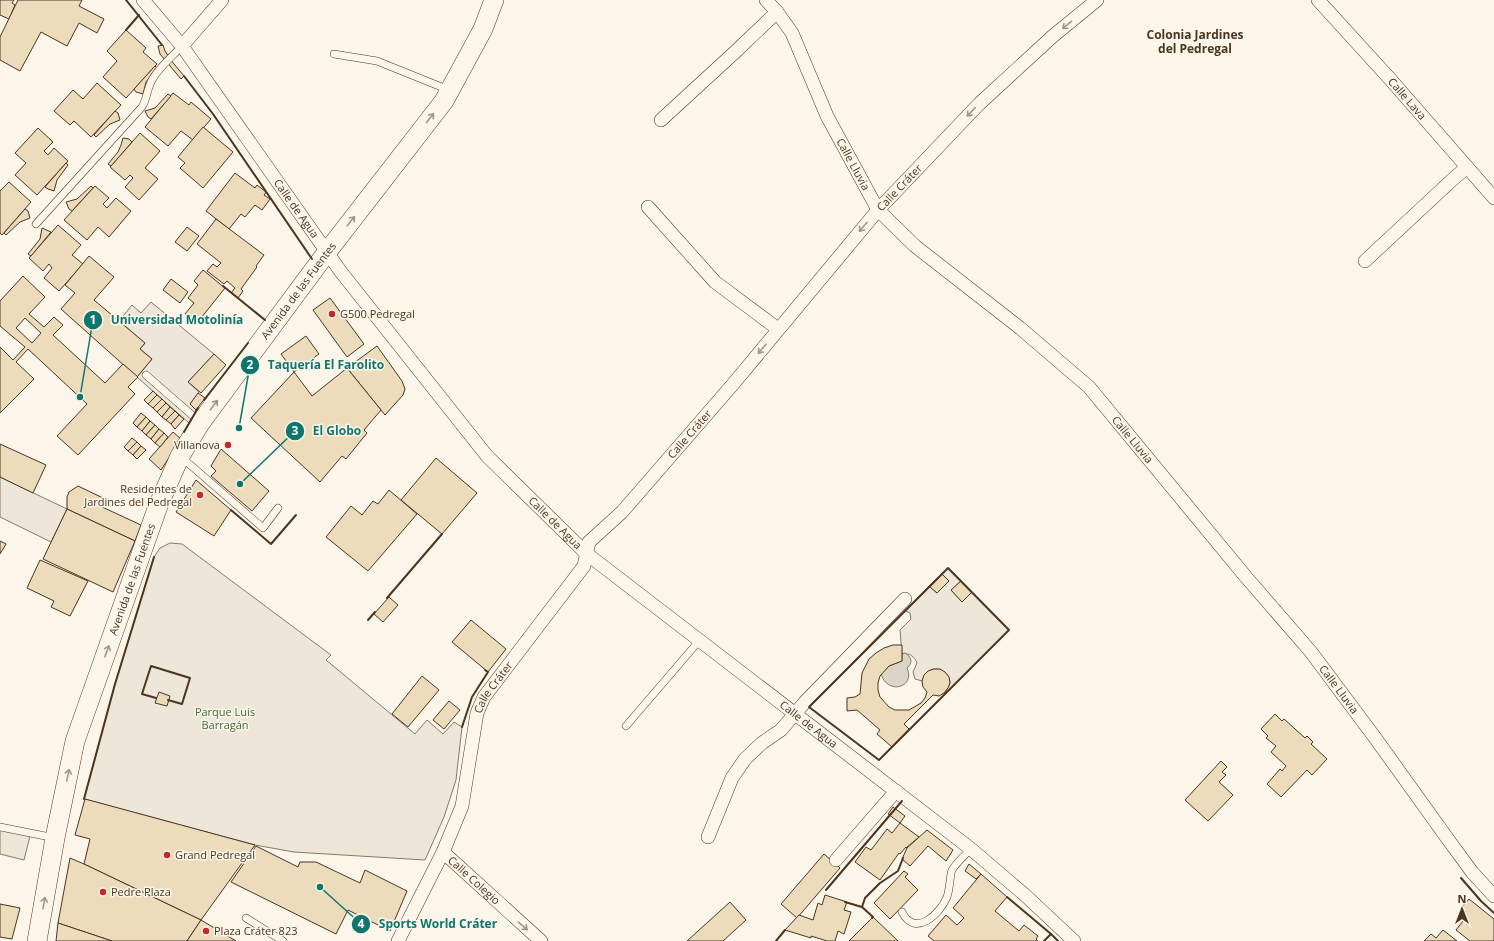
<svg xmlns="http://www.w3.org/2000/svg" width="1494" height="941" font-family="'Open Sans',sans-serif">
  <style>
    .green { fill: #ede6d9; stroke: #887966 }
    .parking { fill: #ede7d9; stroke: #887966 }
    .water { fill: #dcd4c6; stroke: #887966 }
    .building { fill: #ecdcbc; stroke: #4a3520; fill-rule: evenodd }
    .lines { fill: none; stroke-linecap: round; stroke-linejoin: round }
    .lane-casing { stroke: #4a3520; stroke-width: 8 }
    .street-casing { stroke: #4a3520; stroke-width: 14 }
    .secondary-casing { stroke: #4a3520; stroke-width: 20 }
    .lane { stroke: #fbf6e9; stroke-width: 7 }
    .street { stroke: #fbf6e9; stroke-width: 13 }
    .secondary { stroke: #fbf6e9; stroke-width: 19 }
    .wall { stroke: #4a3520; stroke-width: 2 }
    .oneway { stroke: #a29684 }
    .poi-dot { fill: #c62828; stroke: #fbf6e9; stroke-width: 1.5 }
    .labels { text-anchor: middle; stroke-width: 3; stroke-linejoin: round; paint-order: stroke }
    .street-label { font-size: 11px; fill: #4a3520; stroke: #fbf6e9 }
    .poi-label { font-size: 11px; fill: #4a3520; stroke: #fbf6e9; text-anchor: start }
    .park-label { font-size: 11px; fill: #436837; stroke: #fbf6e9 }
    .neighbourhood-label { font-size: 12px; font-weight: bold; fill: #4a3520; stroke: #fbf6e9 }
    .leader { fill: none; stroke: #0f766e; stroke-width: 1.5 }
    .callout-dot { fill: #0f766e; stroke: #fbf6e9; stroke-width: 1.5 }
    .mark-label { font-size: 12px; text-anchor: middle; font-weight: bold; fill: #fff }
    .callout-label { font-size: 12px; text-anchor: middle; font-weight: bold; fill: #0f766e; stroke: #fbf6e9; stroke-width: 3; stroke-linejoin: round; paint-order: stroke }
  </style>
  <rect width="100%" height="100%" fill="#fbf6e9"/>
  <g class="green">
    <path d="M0 477 67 509 51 542 0 517Z"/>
    <path d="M170 543 182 544 331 655 326 660 415 734 427 720 443 734 454 722 462 727 456 780 444 817 425 860 294 852 255 845 84 799 115 684 154 557 160 548Z"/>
    <path d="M948 568 961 581 951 590 962 602 972 592 1009 630 945 694C946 690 949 687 950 683 950 673 938 665 929 671 926 673 924 678 922 681L915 679 913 672 917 663C914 656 910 653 902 654L900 630 911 619 910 613 905 611 929 586 937 593 949 581 942 574Z"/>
    <path d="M0 829 30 836 24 860 0 854Z"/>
  </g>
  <path class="parking" d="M151 302 214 354 188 382 199 392 190 404 196 410 189 423 137 377 152 359 140 349 145 343 119 321 132 305 141 313Z"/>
  <path class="water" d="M905 653C912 657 913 663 907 668 916 688 887 695 881 674L889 666 902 661V654Z"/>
  <g class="building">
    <path d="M0 0H14L12 3 15 5 9 19 0 15Z"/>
    <path d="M18 0H82L79 6 104 19 97 33 79 23 67 46 41 32 20 71 0 60V37Z"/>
    <path d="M126 30 146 48 143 52 157 64 126 98 103 77 117 61 107 51Z"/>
    <path d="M163 45 165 51 170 59 184 76 181 79 160 54 158 46Z"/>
    <path d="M155 66 157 68 146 82 143 94 136 92 134 89Z"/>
    <path d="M97 83 121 105 91 137 74 121 70 125 54 111 73 90 83 99Z"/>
    <path d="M173 93 189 105 191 102 211 119 193 140 181 131 168 146 145 127Z"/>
    <path d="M168 94 171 96 151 119 148 117 145 111 155 108Z"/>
    <path d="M115 111 118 113 120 120 110 124 96 137 94 135Z"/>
    <path d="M203 127 233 152 203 188 180 168 185 163 178 157Z"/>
    <path d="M38 128 53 142 44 151 48 155 54 148 68 161 37 195 15 175 26 163 15 153Z"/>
    <path d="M140 133 160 151 145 168 158 179 139 200 125 187 133 178 130 175 125 180 110 167Z"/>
    <path d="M123 138 129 139 132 142 111 166 108 164 118 152 121 145Z"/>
    <path d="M66 163 68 165 57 180 54 191 48 189 45 187Z"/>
    <path d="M235 173 255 188 257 185 266 192 264 195 270 199 262 210 255 205 245 217 241 214 229 229 206 211Z"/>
    <path d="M9 182 31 202 2 235 0 233V191Z"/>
    <path d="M91 186 93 188 72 211 69 209 66 202 77 199Z"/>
    <path d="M95 186 109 198 103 204 107 208 116 198 131 211 109 237 98 227 87 240 64 220Z"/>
    <path d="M25 209 28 211 30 218 20 222 6 235 4 233Z"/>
    <path d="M216 219 264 255 256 266 257 267 241 289 243 291 238 298 231 293 235 288 227 281 224 284 207 271 213 264 217 267 221 263 197 244Z"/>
    <path d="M58 225 81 245 72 255 83 264 59 291 44 278 52 268 49 264 43 271 29 258Z"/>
    <path d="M187 227 199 236 187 251 175 242Z"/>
    <path d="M42 228 51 232 31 256 28 254 40 239Z"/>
    <path d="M89 256 114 277 94 300 145 343 140 349 152 359 137 377 61 309 75 293 65 285Z"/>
    <path d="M203 270 225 288 197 323 185 314 194 303 188 298 198 285 194 281Z"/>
    <path d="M23 276 45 297 29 314 44 327 54 317 63 325 53 335 105 383 123 364 138 377 128 387 135 394 78 455 57 436 87 404 28 349 16 362 34 379 0 413V347L13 360 25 347 0 326V301ZM25 318 41 333 32 343 16 328Z"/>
    <path d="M171 279 188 292 180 303 163 290Z"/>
    <path d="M330 298 364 344 347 357 313 310Z"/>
    <path d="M306 336 319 354 294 372 281 354Z"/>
    <path d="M377 346 402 381 405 389 403 395 385 415 347 368Z"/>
    <path d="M214 354 226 365 201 393 188 382Z"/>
    <path d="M347 368 381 410 364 430 367 433 346 459 342 456 320 482 251 418 294 372 312 396Z"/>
    <path d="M153 391 157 395 148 404 144 400Z"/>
    <path d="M198 393 205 398 196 410 190 404Z"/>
    <path d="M157 395 162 399 153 408 148 404Z"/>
    <path d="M162 399 166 403 157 412 153 408Z"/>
    <path d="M166 403 170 407 162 417 157 412Z"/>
    <path d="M170 407 175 411 166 420 162 417Z"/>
    <path d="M175 411 179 415 171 424 166 420Z"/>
    <path d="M141 413 146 417 137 427 133 423Z"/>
    <path d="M179 415 184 419 175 429 171 424Z"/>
    <path d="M146 417 150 421 142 431 137 427Z"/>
    <path d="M150 421 155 425 146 435 142 431Z"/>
    <path d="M155 425 159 429 151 439 146 435Z"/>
    <path d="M159 429 164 433 155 443 151 439Z"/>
    <path d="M173 432 181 439 161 470 149 459Z"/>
    <path d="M164 433 168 437 160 447 155 443Z"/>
    <path d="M132 438 137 442 128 451 124 447Z"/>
    <path d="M137 442 141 446 133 455 128 451Z"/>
    <path d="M0 444 46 465 33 493 0 477Z"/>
    <path d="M141 446 146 450 137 459 133 455Z"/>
    <path d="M221 449 269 491 252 511 211 476 216 471 211 466Z"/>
    <path d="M436 458 477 493 442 534 401 500Z"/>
    <path d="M196 480 231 510 214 536 176 512Z"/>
    <path d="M78 486 103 498 100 506 141 525 135 541 67 509V497L69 492Z"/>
    <path d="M389 490 417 514 368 571 326 537 351 506 362 515 373 501 378 504Z"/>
    <path d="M67 509 135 541 113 592 43 559Z"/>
    <path d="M0 541 6 544 0 554Z"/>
    <path d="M40 560 88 581 70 616 51 607 54 601 27 588Z"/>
    <path d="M942 574 949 581 937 593 929 586Z"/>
    <path d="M961 581 972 592 962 602 951 590Z"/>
    <path d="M389 597 398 605 383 622 374 614Z"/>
    <path d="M471 620 506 649 488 672 452 642Z"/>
    <path d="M893 645H902V661L889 666 880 676 878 683V690L880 697 889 707 895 710H909L921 703 925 698 927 692 923 687 922 681 924 675 928 671 934 669H940L945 672 949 677 950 683 948 688 944 693 939 696 933 695 904 724 909 729 892 747 877 734 880 730 857 710 847 711V698L855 697 860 694 862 673 869 659 876 653 884 648Z"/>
    <path d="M422 676 439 690 408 727 392 714Z"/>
    <path d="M159 692 170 696 167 706 155 703Z"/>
    <path d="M449 701 460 710 444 729 433 720Z"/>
    <path d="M1275 714 1282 721 1284 719 1305 738 1307 736 1313 742 1311 744 1327 759 1312 775 1307 770 1281 797 1267 784 1280 769 1282 771 1286 766 1271 752 1276 746 1266 738 1268 736 1261 729Z"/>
    <path d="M1221 761 1227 767 1222 772 1226 775 1219 782 1233 795 1208 821 1185 800Z"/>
    <path d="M85 799 255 845 201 920 84 864 90 839 75 835Z"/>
    <path d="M893 807 905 816 900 823 888 814Z"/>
    <path d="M900 823 919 837 906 848V847L900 854 899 853 880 880 855 862 866 847 871 850 887 829 892 833Z"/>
    <path d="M927 830 953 850 946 861 928 846 910 866 902 859 907 848Z"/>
    <path d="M256 846 298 867 300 862H316L360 883 365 870 407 891 390 931 348 910 336 934 231 882Z"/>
    <path d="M824 854 840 868 797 918 781 904Z"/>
    <path d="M70 858 84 864 201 920 187 941H112L58 923Z"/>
    <path d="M969 864 981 874 976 879 965 871Z"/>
    <path d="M904 871 908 874 905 877 918 890 890 919 874 903Z"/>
    <path d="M981 874 1007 897 995 911 1019 931 1024 925 1038 936 1036 939 1038 941H934L928 936 946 915 957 925 964 918 953 908Z"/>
    <path d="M825 895 847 902 844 910 851 912 844 934 838 931 835 941H827L811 936V938L785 930 799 915 813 920 818 903 822 905Z"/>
    <path d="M1469 899 1494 919V941H1470L1456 930 1463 921 1460 919 1466 912 1461 908Z"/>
    <path d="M730 902 746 920 723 941H687Z"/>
    <path d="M0 904 20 908 12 939 0 937Z"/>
    <path d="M873 917 898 941H849Z"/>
    <path d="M201 920 236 941H187Z"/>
    <path d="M58 923 112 941H56Z"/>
    <path d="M1443 930 1457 941H1424L1431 934 1436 938Z"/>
  </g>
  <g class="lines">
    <defs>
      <g id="lane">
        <path d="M334 54 377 61 449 90"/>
        <path d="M36 224 142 107C147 99 147 89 152 80 159 67 172 57 182 46"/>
        <path d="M146 375 200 422"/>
        <path d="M180 456 263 528 278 508"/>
        <path d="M626 726 699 641"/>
        <path d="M0 827 55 838"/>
        <path d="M902 912C915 938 940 914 947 897 950 889 950 874 952 870 957 862 965 855 971 849"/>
        <path d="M246 918 283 941"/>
      </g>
      <g id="street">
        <path id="s1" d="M143 0 182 46 341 272 487 456 587 554 971 849 1026 896 1074 941"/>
        <path id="s2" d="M766 0 777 12 792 33 827 116 878 210 915 246 1020 328 1089 387 1246 577 1311 652 1376 739 1447 838 1472 872 1494 896"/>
        <path id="s3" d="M1318 0 1390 79 1494 198"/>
        <path d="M182 46 222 0"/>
        <path d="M661 120 734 53 777 12"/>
        <path d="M648 207 715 282 778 329"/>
        <path d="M1365 261 1452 180 1467 167"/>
        <path d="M708 837 732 778 745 759 762 743 781 730 805 702 905 599"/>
        <path id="s4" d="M443 852 541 941"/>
        <path d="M836 860 896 791"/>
        <path id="s5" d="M398 941 443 852 462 806 477 713 484 697 584 566 589 542 622 512 734 383 878 210 979 104 1053 36 1097 0"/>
      </g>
      <g id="secondary">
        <path id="s6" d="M37 941 55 838 75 741 158 506 180 456 201 422 327 252 444 101 483 29 494 0"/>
      </g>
    </defs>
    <use href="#lane" class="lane-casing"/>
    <use href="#street" class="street-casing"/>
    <use href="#secondary" class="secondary-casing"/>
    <use href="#lane" class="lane"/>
    <use href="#street" class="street"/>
    <use href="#secondary" class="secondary"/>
    <g class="wall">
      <path d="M126 0 162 45"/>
      <path d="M126 30 139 15"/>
      <path d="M184 76 213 114 312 259"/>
      <path d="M223 286 265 320"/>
      <path d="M204 400 248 343"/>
      <path d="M184 432 198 408"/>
      <path d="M231 510 271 544 296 515"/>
      <path d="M948 568 1009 630 879 760 809 707Z"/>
      <path d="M387 598 442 534"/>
      <path d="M368 620 375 612"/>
      <path d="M156 698 142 694 151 666 190 678 182 704 168 700"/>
      <path d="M462 727 472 697 488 672 485 670"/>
      <path d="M84 799 115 684 154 557"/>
      <path d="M1461 878 1481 901 1494 913"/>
      <path d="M826 890 902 801"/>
      <path d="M1007 897 1051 934"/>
      <path d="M845 902 862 907 865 898 880 883 898 871 903 858"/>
      <path d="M862 907 873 917 872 918"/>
      <path d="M776 941 785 930"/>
      <path d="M1044 941 1051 934 1058 941"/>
    </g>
  </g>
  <defs><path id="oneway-shaft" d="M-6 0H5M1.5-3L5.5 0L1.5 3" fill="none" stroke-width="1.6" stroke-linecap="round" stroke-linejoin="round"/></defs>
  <g class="oneway">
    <use href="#oneway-shaft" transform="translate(1067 25) rotate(141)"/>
    <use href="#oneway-shaft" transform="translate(971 112) rotate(134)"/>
    <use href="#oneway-shaft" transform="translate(430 118) rotate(-52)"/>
    <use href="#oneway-shaft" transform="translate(351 221) rotate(-52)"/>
    <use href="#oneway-shaft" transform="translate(863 227) rotate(130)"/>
    <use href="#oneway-shaft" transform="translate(762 349) rotate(130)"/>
    <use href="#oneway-shaft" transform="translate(214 405) rotate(-53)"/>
    <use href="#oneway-shaft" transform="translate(107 651) rotate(-70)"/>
    <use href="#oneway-shaft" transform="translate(68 775) rotate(-78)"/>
    <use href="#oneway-shaft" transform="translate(44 903) rotate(-80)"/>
    <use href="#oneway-shaft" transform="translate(523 926) rotate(41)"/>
  </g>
  <g class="poi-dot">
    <circle cx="332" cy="314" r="4"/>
    <circle cx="228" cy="445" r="4"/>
    <circle cx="200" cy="495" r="4"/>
    <circle cx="167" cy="855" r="4"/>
    <circle cx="103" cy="892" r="4"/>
    <circle cx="206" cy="931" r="4"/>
  </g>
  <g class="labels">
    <g class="street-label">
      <text dy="4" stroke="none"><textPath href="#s3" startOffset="133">Calle Lava</textPath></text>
      <text dy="4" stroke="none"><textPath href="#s2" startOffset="187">Calle Lluvia</textPath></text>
      <text dy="4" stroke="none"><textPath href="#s5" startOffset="922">Calle Cráter</textPath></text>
      <text dy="4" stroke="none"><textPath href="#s1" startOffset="259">Calle de Agua</textPath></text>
      <text dy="4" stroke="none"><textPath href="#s6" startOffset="711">Avenida de las Fuentes</textPath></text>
      <text dy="4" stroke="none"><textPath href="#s5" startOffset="598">Calle Cráter</textPath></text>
      <text dy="4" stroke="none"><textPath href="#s2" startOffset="583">Calle Lluvia</textPath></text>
      <text dy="4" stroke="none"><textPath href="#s1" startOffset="667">Calle de Agua</textPath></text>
      <text dy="4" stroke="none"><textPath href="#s6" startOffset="375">Avenida de las Fuentes</textPath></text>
      <text dy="4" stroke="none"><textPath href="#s5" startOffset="274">Calle Cráter</textPath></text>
      <text dy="4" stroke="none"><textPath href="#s2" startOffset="907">Calle Lluvia</textPath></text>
      <text dy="4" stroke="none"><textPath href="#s1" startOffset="991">Calle de Agua</textPath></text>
      <text dy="4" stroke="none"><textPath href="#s4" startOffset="42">Calle Colegio</textPath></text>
    </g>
    <g class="poi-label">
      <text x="340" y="318">G500 Pedregal</text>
      <text x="220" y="449" text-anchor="end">Villanova</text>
      <text x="192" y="493" text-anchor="end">Residentes de<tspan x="192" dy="13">Jardines del Pedregal</tspan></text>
      <text x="175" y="859">Grand Pedregal</text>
      <text x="111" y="896">Pedre Plaza</text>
      <text x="214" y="935">Plaza Cráter 823</text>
    </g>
    <g class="park-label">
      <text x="225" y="716">Parque Luis<tspan x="225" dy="13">Barragán</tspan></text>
    </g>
    <g class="neighbourhood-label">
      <text x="1195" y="39">Colonia Jardines<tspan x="1195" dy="14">del Pedregal</tspan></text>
    </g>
  </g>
  <path class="leader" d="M80 397L93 320M239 428L250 365M240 484L295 431M320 887L361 924"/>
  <g class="callout-dot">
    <circle cx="80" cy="397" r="4"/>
    <circle cx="239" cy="428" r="4"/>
    <circle cx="240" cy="484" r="4"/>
    <circle cx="320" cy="887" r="4"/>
    <circle cx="93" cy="320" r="10"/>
    <circle cx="250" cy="365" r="10"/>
    <circle cx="295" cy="431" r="10"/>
    <circle cx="361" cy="924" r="10"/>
  </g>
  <g class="mark-label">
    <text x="93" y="324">1</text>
    <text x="250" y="369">2</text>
    <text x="295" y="435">3</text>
    <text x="361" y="928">4</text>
  </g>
  <g class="callout-label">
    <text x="177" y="324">Universidad Motolinía</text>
    <text x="326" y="369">Taquería El Farolito</text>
    <text x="337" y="435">El Globo</text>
    <text x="438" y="928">Sports World Cráter</text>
  </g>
  <g transform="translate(1462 909)" stroke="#fbf6e9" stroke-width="3" paint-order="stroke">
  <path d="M0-3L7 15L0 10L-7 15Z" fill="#4a3520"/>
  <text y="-6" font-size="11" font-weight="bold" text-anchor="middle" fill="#4a3520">N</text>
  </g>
</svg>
